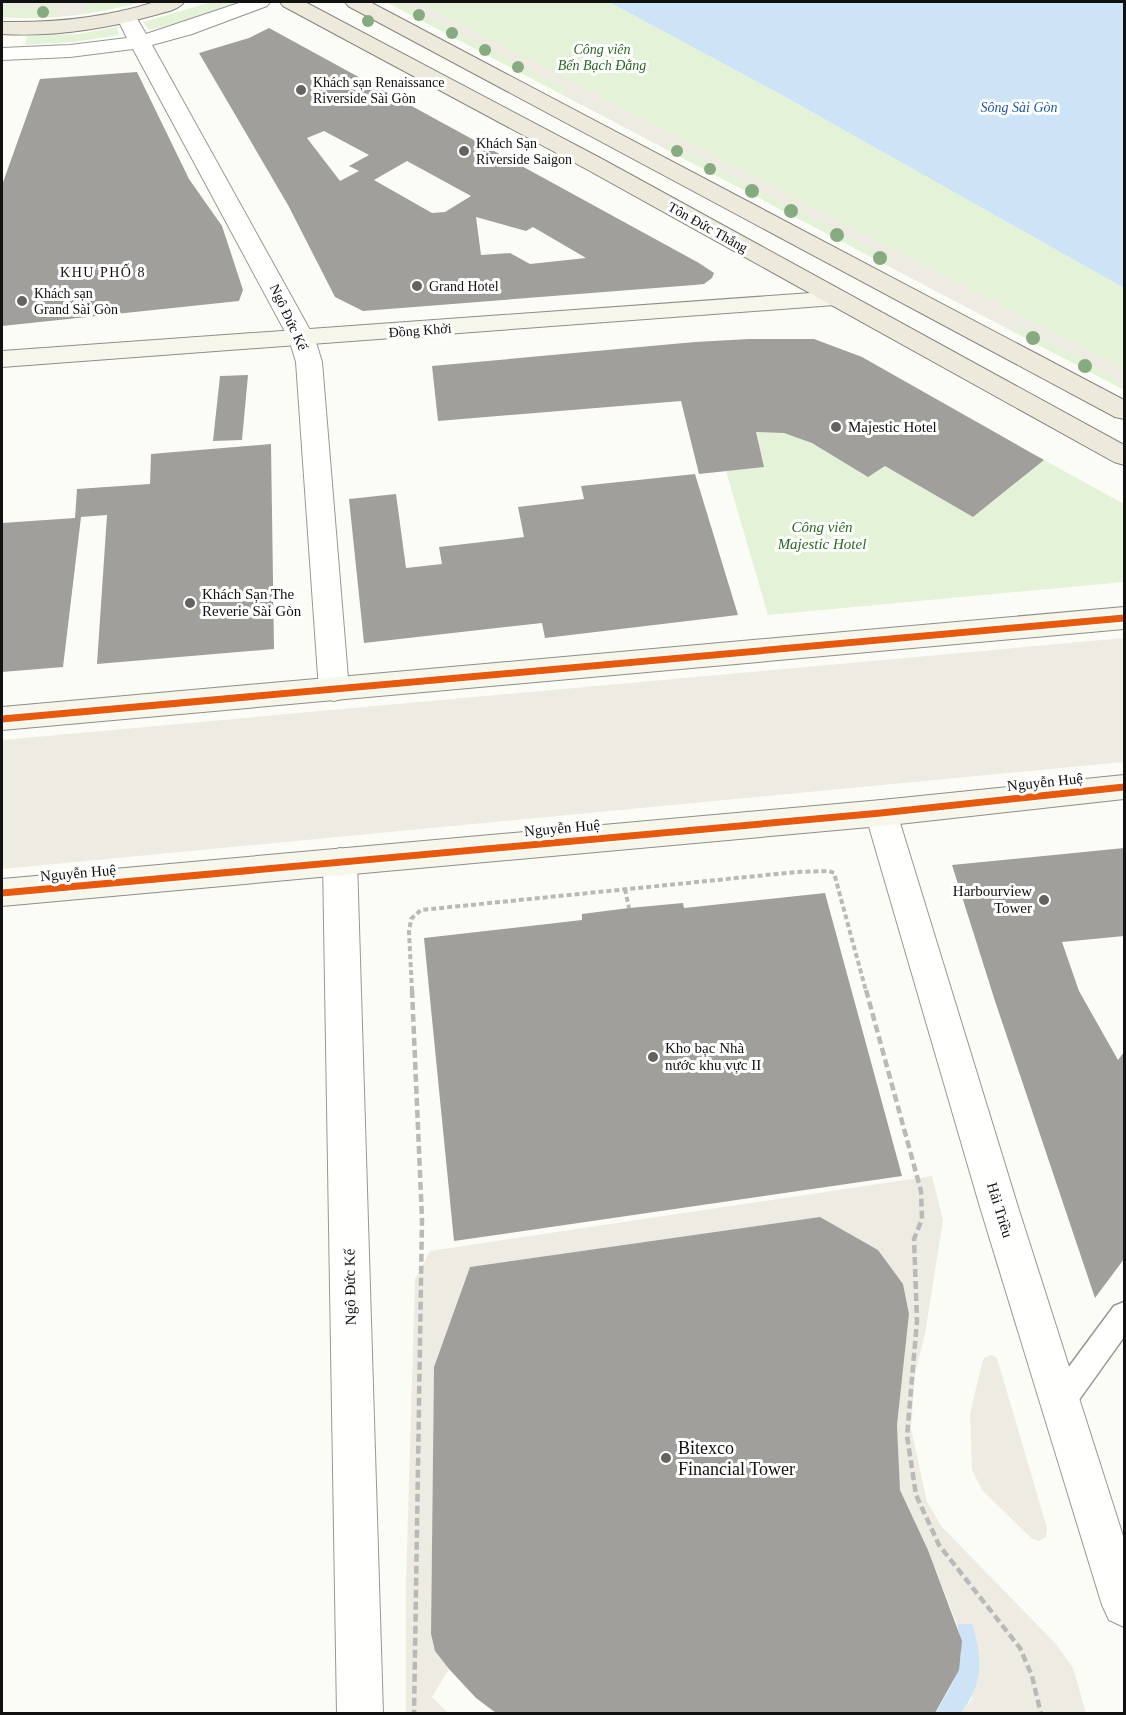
<svg xmlns="http://www.w3.org/2000/svg" width="1126" height="1715" font-family="Georgia,serif">
  <style>
    .green { fill: #e4f2d7 }
    .plaza { fill: #edebe2 }
    .water { fill: #cde4f6 }
    .building { fill: #a09f9c; fill-rule: evenodd }
    .lines { fill: none; stroke-linecap: round; stroke-linejoin: round }
    .lane-casing { stroke: #979795; stroke-width: 3 }
    .street-casing { stroke: #979795; stroke-width: 2 }
    .secondary-casing { stroke: #8d8d8b; stroke-width: 2 }
    .primary-casing { stroke: #848482; stroke-width: 2 }
    .path-far1 { stroke: #b9b9b8; stroke-width: 4; stroke-dasharray: 5 3; stroke-linecap: butt }
    .path { stroke: #b9b9b8; stroke-width: 4.5; stroke-dasharray: 8 4; stroke-linecap: butt }
    .lane { fill: #fffffe; fill-rule: evenodd }
    .street { fill: #fffffe; fill-rule: evenodd }
    .secondary { fill: #f6f6eb; fill-rule: evenodd }
    .primary { fill: #edeadb; fill-rule: evenodd }
    .cycleway-casing { stroke: #fff; stroke-width: 10 }
    .cycleway { stroke: #e8590c; stroke-width: 7 }
    .tree { fill: #87ab81 }
    .poi-dot { fill: #636362; stroke: #fff; stroke-width: 2 }
    .labels { text-anchor: middle; stroke-width: 6; stroke-linejoin: round; paint-order: stroke }
    .far-park-label { font-size: 14px; font-style: italic; fill: #276920; stroke: #fff }
    .far-poi-label { font-size: 14px; fill: #111; stroke: #fff; text-anchor: start }
    .far-water-label { font-size: 14px; font-style: italic; fill: #1858a4; stroke: #fff }
    .far-street-label { font-size: 14px; fill: #111; stroke: #fff }
    .far-neighbourhood-label { font-size: 14px; letter-spacing: 1.5px; fill: #111; stroke: #fff }
    .poi-label { font-size: 15px; fill: #111; stroke: #fff; text-anchor: start }
    .park-label { font-size: 15px; font-style: italic; fill: #276920; stroke: #fff }
    .street-label { font-size: 15px; fill: #111; stroke: #fff }
    .near-poi-label { font-size: 18px; fill: #111; stroke: #fff; text-anchor: start }
  </style>
  <rect width="100%" height="100%" fill="#fcfcf7"/>
  <g class="green">
    <path d="M2 2H142C97 14 48 21 2 17Z"/>
    <path d="M212 2H243L194 19 149 30 143 22Z"/>
    <path d="M386 2H609L780 94 1124 288V390Z"/>
    <path d="M117 27 119 35 74 42 25 45 27 36 78 34Z"/>
    <path d="M756 432C765 433 775 432 784 433 814 438 843 461 868 477L885 466 973 517 1044 460 1124 504V582L768 615 726 471 764 467Z"/>
  </g>
  <g class="plaza">
    <path d="M2 2H105L84 5 85 13 54 17 57 7H2Z"/>
    <path d="M400 2H418L1124 369V382L1018 326 1011 330 888 266 894 261 671 144 664 148 654 142 562 94 568 90Z"/>
    <path d="M1124 638V762L2 869V740Z"/>
    <path d="M932 1176 943 1220 925 1334 915 1374 911 1428 927 1502 942 1527 1056 1644 1073 1668 1086 1713H961L972 1699V1624H957L928 1550 900 1490 897 1425 909 1314 903 1284 878 1250 820 1217 470 1267 434 1367 431 1634 435 1651 449 1669 432 1697 448 1713 406 1714V1582L415 1279 430 1251Z"/>
    <path d="M991 1355 997 1358 1047 1528 1046 1537 1039 1541 1032 1539 982 1490 972 1470 970 1414 982 1363 984 1358Z"/>
  </g>
  <g class="water">
    <path d="M609 2H1124V288L780 94Z"/>
    <path d="M957 1624H972C983 1659 984 1683 961 1713L935 1714C954 1680 968 1664 957 1624Z"/>
  </g>
  <g class="building">
    <path d="M269 28 699 263 714 273 712 278 704 284 694 285 363 311 335 297 288 205 199 53 249 38ZM324 131 369 155 349 166 359 171 340 181 307 138ZM407 161 471 196 445 212 432 213 374 180ZM476 217 526 231 533 227 586 258 530 264 510 253 481 255Z"/>
    <path d="M137 72 189 179 222 226 243 290 239 301 2 326V185L40 79Z"/>
    <path d="M749 339H814L862 357 1044 460 973 517 885 466 868 477 812 443 784 433 756 432 764 467 699 474 681 401 438 421 432 366 695 342Z"/>
    <path d="M248 375 242 440 213 441 220 376Z"/>
    <path d="M271 444 274 649 97 664 107 515 81 517 63 667 2 672V523L75 518 77 489 150 484 151 454Z"/>
    <path d="M695 474 738 615 545 638 542 623 364 643 349 499 396 494 406 568 442 564 439 547 524 537 518 507 584 499 581 486Z"/>
    <path d="M1124 848V936L1062 942 1079 991 1118 1060 1124 1052V1259L1095 1298 995 1001 952 865Z"/>
    <path d="M825 893 902 1176 454 1241 424 938 582 920V914L629 908 683 903 684 908Z"/>
    <path d="M820 1217 878 1250 903 1284 909 1314 897 1425 900 1490 928 1550 962 1641 959 1670 935 1713H496L476 1698 449 1669 435 1651 431 1634 434 1367 470 1267Z"/>
  </g>
  <g class="lines">
    <defs>
      <path id="lane" d="M1124 1302V1337L1071 1411 1061 1415 1051 1411 1047 1401 1051 1391 1114 1306Z"/>
      <g id="street">
        <path d="M242 2H270L267 6 192 34 152 45 315 339 322 362 349 690 345 698 334 701 323 698 319 690 296 362 289 339 133 49 70 57 2 60V48L70 45 127 38 116 16 119 12 126 10 133 12 146 34Z"/>
        <path d="M881 800 892 804 897 813 1018 1207 1124 1539V1627L1109 1620 1102 1605 980 1207 865 813 870 804Z"/>
        <path d="M340 848 352 852 357 861 383 1714H337L323 861 328 852Z"/>
      </g>
      <g id="secondary">
        <path d="M839 291 848 294 852 299 848 304 2 367V351Z"/>
        <path d="M1124 607V629L2 730V707Z"/>
        <path d="M1124 775V799L881 826 2 906V879L881 800Z"/>
      </g>
      <g id="primary">
        <path d="M155 2H184C179 10 164 12 155 15 105 29 54 37 2 34V22C54 23 105 18 155 2Z"/>
        <path d="M280 2H305L604 160 1124 445V465L1114 462 588 170 283 6Z"/>
        <path d="M345 2H370L1124 400V419L1115 417 348 6Z"/>
      </g>
    </defs>
    <use href="#lane" class="lane-casing"/>
    <use href="#street" class="street-casing"/>
    <use href="#secondary" class="secondary-casing"/>
    <use href="#primary" class="primary-casing"/>
    <g class="path-far1">
      <path d="M625 889 629 908"/>
      <path d="M412 991 409 932 411 919 421 910 796 872 829 871 834 873 866 991"/>
    </g>
    <g class="path">
      <path d="M412 990 422 1219 414 1714"/>
      <path d="M866 990 921 1191 922 1219 914 1239 917 1321 907 1436 916 1495 939 1545 1020 1648 1032 1676 1041 1714"/>
    </g>
    <use href="#lane" class="lane"/>
    <use href="#street" class="street"/>
    <use href="#secondary" class="secondary"/>
    <use href="#primary" class="primary"/>
    <defs>
      <g id="cycleway">
        <path d="M2 719 1124 618"/>
        <path d="M2 893 881 813 1124 787"/>
      </g>
    </defs>
    <use href="#cycleway" class="cycleway-casing"/>
    <use href="#cycleway" class="cycleway"/>
  </g>
  <g class="tree">
    <circle cx="43" cy="12" r="6"/>
    <circle cx="419" cy="15" r="6"/>
    <circle cx="368" cy="21" r="6"/>
    <circle cx="452" cy="33" r="6"/>
    <circle cx="485" cy="50" r="6"/>
    <circle cx="518" cy="67" r="6"/>
    <circle cx="677" cy="151" r="6"/>
    <circle cx="710" cy="169" r="6"/>
    <circle cx="752" cy="191" r="7"/>
    <circle cx="791" cy="211" r="7"/>
    <circle cx="837" cy="235" r="7"/>
    <circle cx="880" cy="258" r="7"/>
    <circle cx="1033" cy="338" r="7"/>
    <circle cx="1085" cy="366" r="7"/>
  </g>
  <g class="poi-dot">
    <circle cx="301" cy="90" r="6"/>
    <circle cx="464" cy="151" r="6"/>
    <circle cx="417" cy="286" r="6"/>
    <circle cx="22" cy="301" r="6"/>
    <circle cx="836" cy="427" r="6"/>
    <circle cx="190" cy="603" r="6"/>
    <circle cx="1044" cy="900" r="6"/>
    <circle cx="653" cy="1057" r="6"/>
    <circle cx="666" cy="1458" r="6"/>
  </g>
  <g class="labels">
    <g class="far-park-label">
      <text x="602" y="54">Công viên<tspan x="602" dy="16">Bến Bạch Đằng</tspan></text>
    </g>
    <g class="far-poi-label">
      <text x="313" y="87">Khách sạn Renaissance<tspan x="313" dy="16">Riverside Sài Gòn</tspan></text>
      <text x="476" y="148">Khách Sạn<tspan x="476" dy="16">Riverside Saigon</tspan></text>
      <text x="429" y="291">Grand Hotel</text>
      <text x="34" y="298">Khách sạn<tspan x="34" dy="16">Grand Sài Gòn</tspan></text>
    </g>
    <g class="far-water-label">
      <text x="1019" y="112">Sông Sài Gòn</text>
    </g>
    <g class="far-street-label">
      <text transform="translate(708 227) rotate(29)" y="5">Tôn Ðức Thắng</text>
      <text transform="translate(289 317) rotate(65)" y="5">Ngô Ðức Kế</text>
      <text transform="translate(420 330) rotate(-4)" y="5">Ðồng Khởi</text>
    </g>
    <g class="far-neighbourhood-label">
      <text x="103" y="277">KHU PHỐ 8</text>
    </g>
    <g class="poi-label">
      <text x="848" y="432">Majestic Hotel</text>
      <text x="202" y="599">Khách Sạn The<tspan x="202" dy="17">Reverie Sài Gòn</tspan></text>
      <text x="1032" y="896" text-anchor="end">Harbourview<tspan x="1032" dy="17">Tower</tspan></text>
      <text x="665" y="1053">Kho bạc Nhà<tspan x="665" dy="17">nước khu vực II</tspan></text>
    </g>
    <g class="park-label">
      <text x="822" y="532">Công viên<tspan x="822" dy="17">Majestic Hotel</tspan></text>
    </g>
    <g class="street-label">
      <text transform="translate(1045 782) rotate(-6)" y="5">Nguyễn Huệ</text>
      <text transform="translate(562 828) rotate(-5)" y="5">Nguyễn Huệ</text>
      <text transform="translate(78 873) rotate(-5)" y="5">Nguyễn Huệ</text>
      <text transform="translate(1000 1210) rotate(73)" y="5">Hải Triều</text>
      <text transform="translate(350 1287) rotate(-91)" y="5">Ngô Ðức Kế</text>
    </g>
    <g class="near-poi-label">
      <text x="678" y="1454">Bitexco<tspan x="678" dy="21">Financial Tower</tspan></text>
    </g>
  </g>
  <rect width="1126" height="1715" fill="none" stroke="#111111" stroke-width="6"/>
</svg>
